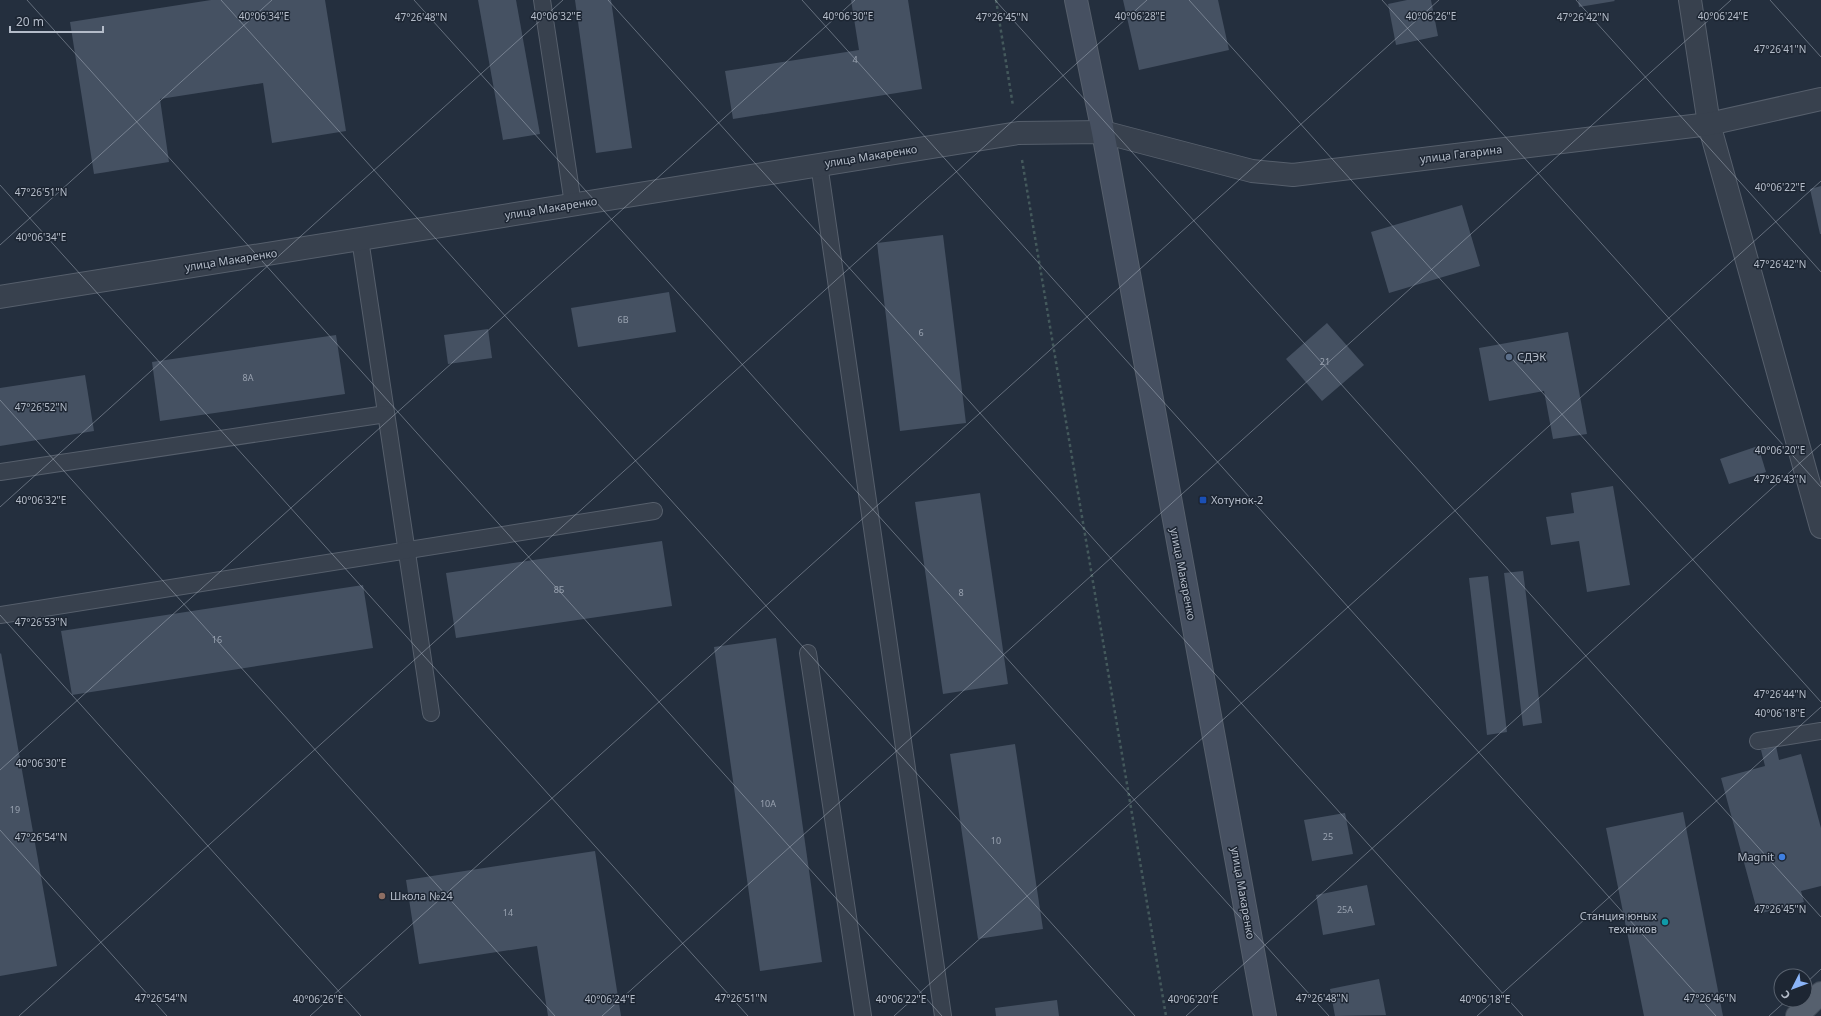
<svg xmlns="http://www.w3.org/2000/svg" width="1821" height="1016" font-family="'Noto Sans',sans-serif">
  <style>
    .building { fill: #455162 }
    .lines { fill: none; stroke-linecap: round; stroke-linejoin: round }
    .lane-casing { stroke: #565f6c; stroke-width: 18 }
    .street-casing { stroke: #565f6c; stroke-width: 24 }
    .secondary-casing { stroke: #565f6c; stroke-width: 24 }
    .primary-casing { stroke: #414a57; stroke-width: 24 }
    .path { stroke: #44595c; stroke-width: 2.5; stroke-dasharray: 3 3; stroke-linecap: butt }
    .lane { stroke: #38414e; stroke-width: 16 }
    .street { stroke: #38414e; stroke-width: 22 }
    .secondary { stroke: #465061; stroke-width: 22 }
    .primary { stroke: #56606e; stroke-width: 22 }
    .ticks { fill: none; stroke: #b4bcc9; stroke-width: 1; stroke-opacity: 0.45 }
    .service-dot { fill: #5c6f8a; stroke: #1d2633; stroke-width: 1.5 }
    .transit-dot { fill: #1a4fb4; stroke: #1d2633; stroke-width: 1.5 }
    .shop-dot { fill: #3f7fe0; stroke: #1d2633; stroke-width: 1.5 }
    .education-dot { fill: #8d6e63; stroke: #1d2633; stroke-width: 1.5 }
    .culture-dot { fill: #0f9aa8; stroke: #1d2633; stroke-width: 1.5 }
    .labels { text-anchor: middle; stroke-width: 3; stroke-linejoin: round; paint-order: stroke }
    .number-label { font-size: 9px; fill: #98a1af }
    .street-label { font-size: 11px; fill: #b4bcc9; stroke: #1d2633 }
    .poi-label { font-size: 11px; fill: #b4bcc9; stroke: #1d2633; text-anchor: start }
    .ticks-label { font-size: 10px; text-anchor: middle; fill: #b4bcc9; stroke: #1d2633; stroke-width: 3; stroke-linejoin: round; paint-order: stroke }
  </style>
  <rect width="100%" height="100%" fill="#242f3e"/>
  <g class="building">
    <path d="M211 0H325L346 131 272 143 263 83 160 99 169 162 94 174 70 22Z"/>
    <path d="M478 0H516L540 134 503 140Z"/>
    <path d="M575 0H611L632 148 596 153Z"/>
    <path d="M851 0H908L922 89 733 119 725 71 859 50Z"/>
    <path d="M1123 0H1218L1229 50 1139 70Z"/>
    <path d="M1407 0H1431L1438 36 1396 45 1388 4Z"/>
    <path d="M1578 0H1614L1615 1 1579 7Z"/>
    <path d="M1821 186V234H1820L1810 189Z"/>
    <path d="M1462 205 1480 266 1389 293 1371 232Z"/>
    <path d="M943 235 966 423 900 431 877 243Z"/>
    <path d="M669 292 676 332 578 347 571 308Z"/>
    <path d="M1327 323 1364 365 1322 401 1286 359Z"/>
    <path d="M488 329 492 358 448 364 444 335Z"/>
    <path d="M1568 332 1587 434 1553 439 1544 391 1489 401 1479 348Z"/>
    <path d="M336 335 345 394 160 421 152 362Z"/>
    <path d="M85 375 94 431 0 446V388Z"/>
    <path d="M1758 446 1766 472 1729 484 1720 459Z"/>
    <path d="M1613 486 1630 585 1587 592 1579 541 1551 545 1546 517 1574 513 1571 493Z"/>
    <path d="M980 493 1008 684 943 694 915 502Z"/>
    <path d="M662 541 672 606 456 638 446 573Z"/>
    <path d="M1523 571 1542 723 1523 726 1504 573Z"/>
    <path d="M1488 576 1507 732 1487 735 1469 578Z"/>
    <path d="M363 585 373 648 72 695 61 631Z"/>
    <path d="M776 638 822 962 760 971 714 647Z"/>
    <path d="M1 653 57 966 0 976V654Z"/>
    <path d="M1015 744 1043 929 978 939 950 754Z"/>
    <path d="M1776 746 1779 760 1801 754 1821 828V886L1801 891 1804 902 1758 914 1721 778 1765 766 1761 750Z"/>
    <path d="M1683 812 1723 1016H1644L1606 828Z"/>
    <path d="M1345 813 1353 854 1312 861 1304 820Z"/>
    <path d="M595 851 621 1016H548L537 946 419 964 406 880Z"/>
    <path d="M1367 885 1375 925 1323 935 1316 895Z"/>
    <path d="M1379 979 1386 1015 1335 1016 1330 989Z"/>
    <path d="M1057 1000 1059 1016H996L995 1008Z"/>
  </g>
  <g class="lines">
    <defs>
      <g id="lane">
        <path d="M542 0 573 204"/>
        <path d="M819 164 943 1016"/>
        <path d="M360 239 431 713"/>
        <path d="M0 472 386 414"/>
        <path d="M0 615 654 511"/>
        <path d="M808 653 863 1016"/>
        <path d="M1758 741 1821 731"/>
      </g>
      <g id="street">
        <path d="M1690 0 1709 124 1821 527"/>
        <path d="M0 297 1018 133 1103 132 1252 171 1293 175 1709 124 1821 99"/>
      </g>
      <path id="secondary" d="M1076 0 1103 132 1265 1016"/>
      <path id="primary" d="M1797 1016 1821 993"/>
    </defs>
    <use href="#lane" class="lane-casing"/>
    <use href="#street" class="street-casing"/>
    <use href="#secondary" class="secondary-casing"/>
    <use href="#primary" class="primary-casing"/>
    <g class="path">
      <path d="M996 0 1013 106"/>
      <path d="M1022 160 1166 1016"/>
    </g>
    <use href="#lane" class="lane"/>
    <use href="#street" class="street"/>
    <use href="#secondary" class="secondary"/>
    <use href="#primary" class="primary"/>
  </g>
  <path class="ticks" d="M27 0 942 1016M221 0 1135 1016M414 0 1329 1016M608 0 1523 1016M802 0 1716 1016M995 0 1821 917M1189 0 1821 702M1382 0 1821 487M1576 0 1821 272M1770 0 1821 57M0 185 748 1016M0 245 272 0M0 400 555 1016M0 507 563 0M0 615 361 1016M0 770 855 0M0 830 167 1016M1805 984 1821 969M19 1016 1147 0M310 1016 1439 0M602 1016 1731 0M894 1016 1821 181M1186 1016 1821 444M1477 1016 1821 707M1769 1016 1787 1000"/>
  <circle class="service-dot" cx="1509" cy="357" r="4"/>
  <rect class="transit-dot" x="1199" y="496" width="8" height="8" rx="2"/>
  <circle class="shop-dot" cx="1782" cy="857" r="4"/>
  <circle class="education-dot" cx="382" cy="896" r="4"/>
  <circle class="culture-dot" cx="1665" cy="922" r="4"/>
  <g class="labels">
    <g class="number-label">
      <text x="855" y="63">4</text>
      <text x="623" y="323">6В</text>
      <text x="921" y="336">6</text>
      <text x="1325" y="365">21</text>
      <text x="248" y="381">8А</text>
      <text x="559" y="593">8Б</text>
      <text x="961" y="596">8</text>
      <text x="217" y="643">16</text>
      <text x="768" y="807">10А</text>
      <text x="15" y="813">19</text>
      <text x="1328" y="840">25</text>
      <text x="996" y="844">10</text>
      <text x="1345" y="913">25А</text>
      <text x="508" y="916">14</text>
    </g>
    <g class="street-label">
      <text transform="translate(1461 154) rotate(-7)" y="4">улица Гагарина</text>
      <text transform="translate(871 156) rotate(-9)" y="4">улица Макаренко</text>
      <text transform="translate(551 208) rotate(-9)" y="4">улица Макаренко</text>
      <text transform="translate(231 260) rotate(-9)" y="4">улица Макаренко</text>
      <text transform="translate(1183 574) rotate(79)" y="4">улица Макаренко</text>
      <text transform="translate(1243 893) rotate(80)" y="4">улица Макаренко</text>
    </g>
    <g class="poi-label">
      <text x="1517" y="361">СДЭК</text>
      <text x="1211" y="504">Хотунок-2</text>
      <text x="1774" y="861" text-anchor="end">Magnit</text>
      <text x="390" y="900">Школа №24</text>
      <text x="1657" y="920" text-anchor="end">Станция юных<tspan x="1657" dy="13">техников</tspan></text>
    </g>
  </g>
  <g class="ticks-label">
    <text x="264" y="20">40°06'34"E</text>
    <text x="556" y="20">40°06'32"E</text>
    <text x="848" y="20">40°06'30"E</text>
    <text x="1140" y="20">40°06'28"E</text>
    <text x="1431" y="20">40°06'26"E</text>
    <text x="1723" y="20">40°06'24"E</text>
    <text x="1002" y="21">47°26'45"N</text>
    <text x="421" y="21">47°26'48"N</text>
    <text x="1583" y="21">47°26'42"N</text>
    <text x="1780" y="53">47°26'41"N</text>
    <text x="1780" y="191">40°06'22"E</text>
    <text x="41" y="196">47°26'51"N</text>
    <text x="41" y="241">40°06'34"E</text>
    <text x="1780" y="268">47°26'42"N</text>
    <text x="41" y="411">47°26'52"N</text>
    <text x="1780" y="454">40°06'20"E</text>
    <text x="1780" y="483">47°26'43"N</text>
    <text x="41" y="504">40°06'32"E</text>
    <text x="41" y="626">47°26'53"N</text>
    <text x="1780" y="698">47°26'44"N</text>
    <text x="1780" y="717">40°06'18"E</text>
    <text x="41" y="767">40°06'30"E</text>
    <text x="41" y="841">47°26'54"N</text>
    <text x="1780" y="913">47°26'45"N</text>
    <text x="161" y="1002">47°26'54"N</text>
    <text x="741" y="1002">47°26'51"N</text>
    <text x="1322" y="1002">47°26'48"N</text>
    <text x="1710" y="1002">47°26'46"N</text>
    <text x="318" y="1003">40°06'26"E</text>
    <text x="610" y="1003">40°06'24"E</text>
    <text x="901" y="1003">40°06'22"E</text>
    <text x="1193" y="1003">40°06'20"E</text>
    <text x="1485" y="1003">40°06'18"E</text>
  </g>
  <g transform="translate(1793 988) rotate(228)"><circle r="19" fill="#1d2633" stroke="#59626f"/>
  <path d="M0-3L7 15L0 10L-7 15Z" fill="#8ab4f8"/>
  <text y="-6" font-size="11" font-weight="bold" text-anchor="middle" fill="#b4bcc9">С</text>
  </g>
  <path d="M10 26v6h93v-6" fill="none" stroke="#b4bcc9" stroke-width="2"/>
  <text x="16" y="26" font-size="12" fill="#b4bcc9" stroke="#1d2633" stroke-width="3" paint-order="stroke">20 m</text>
</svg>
